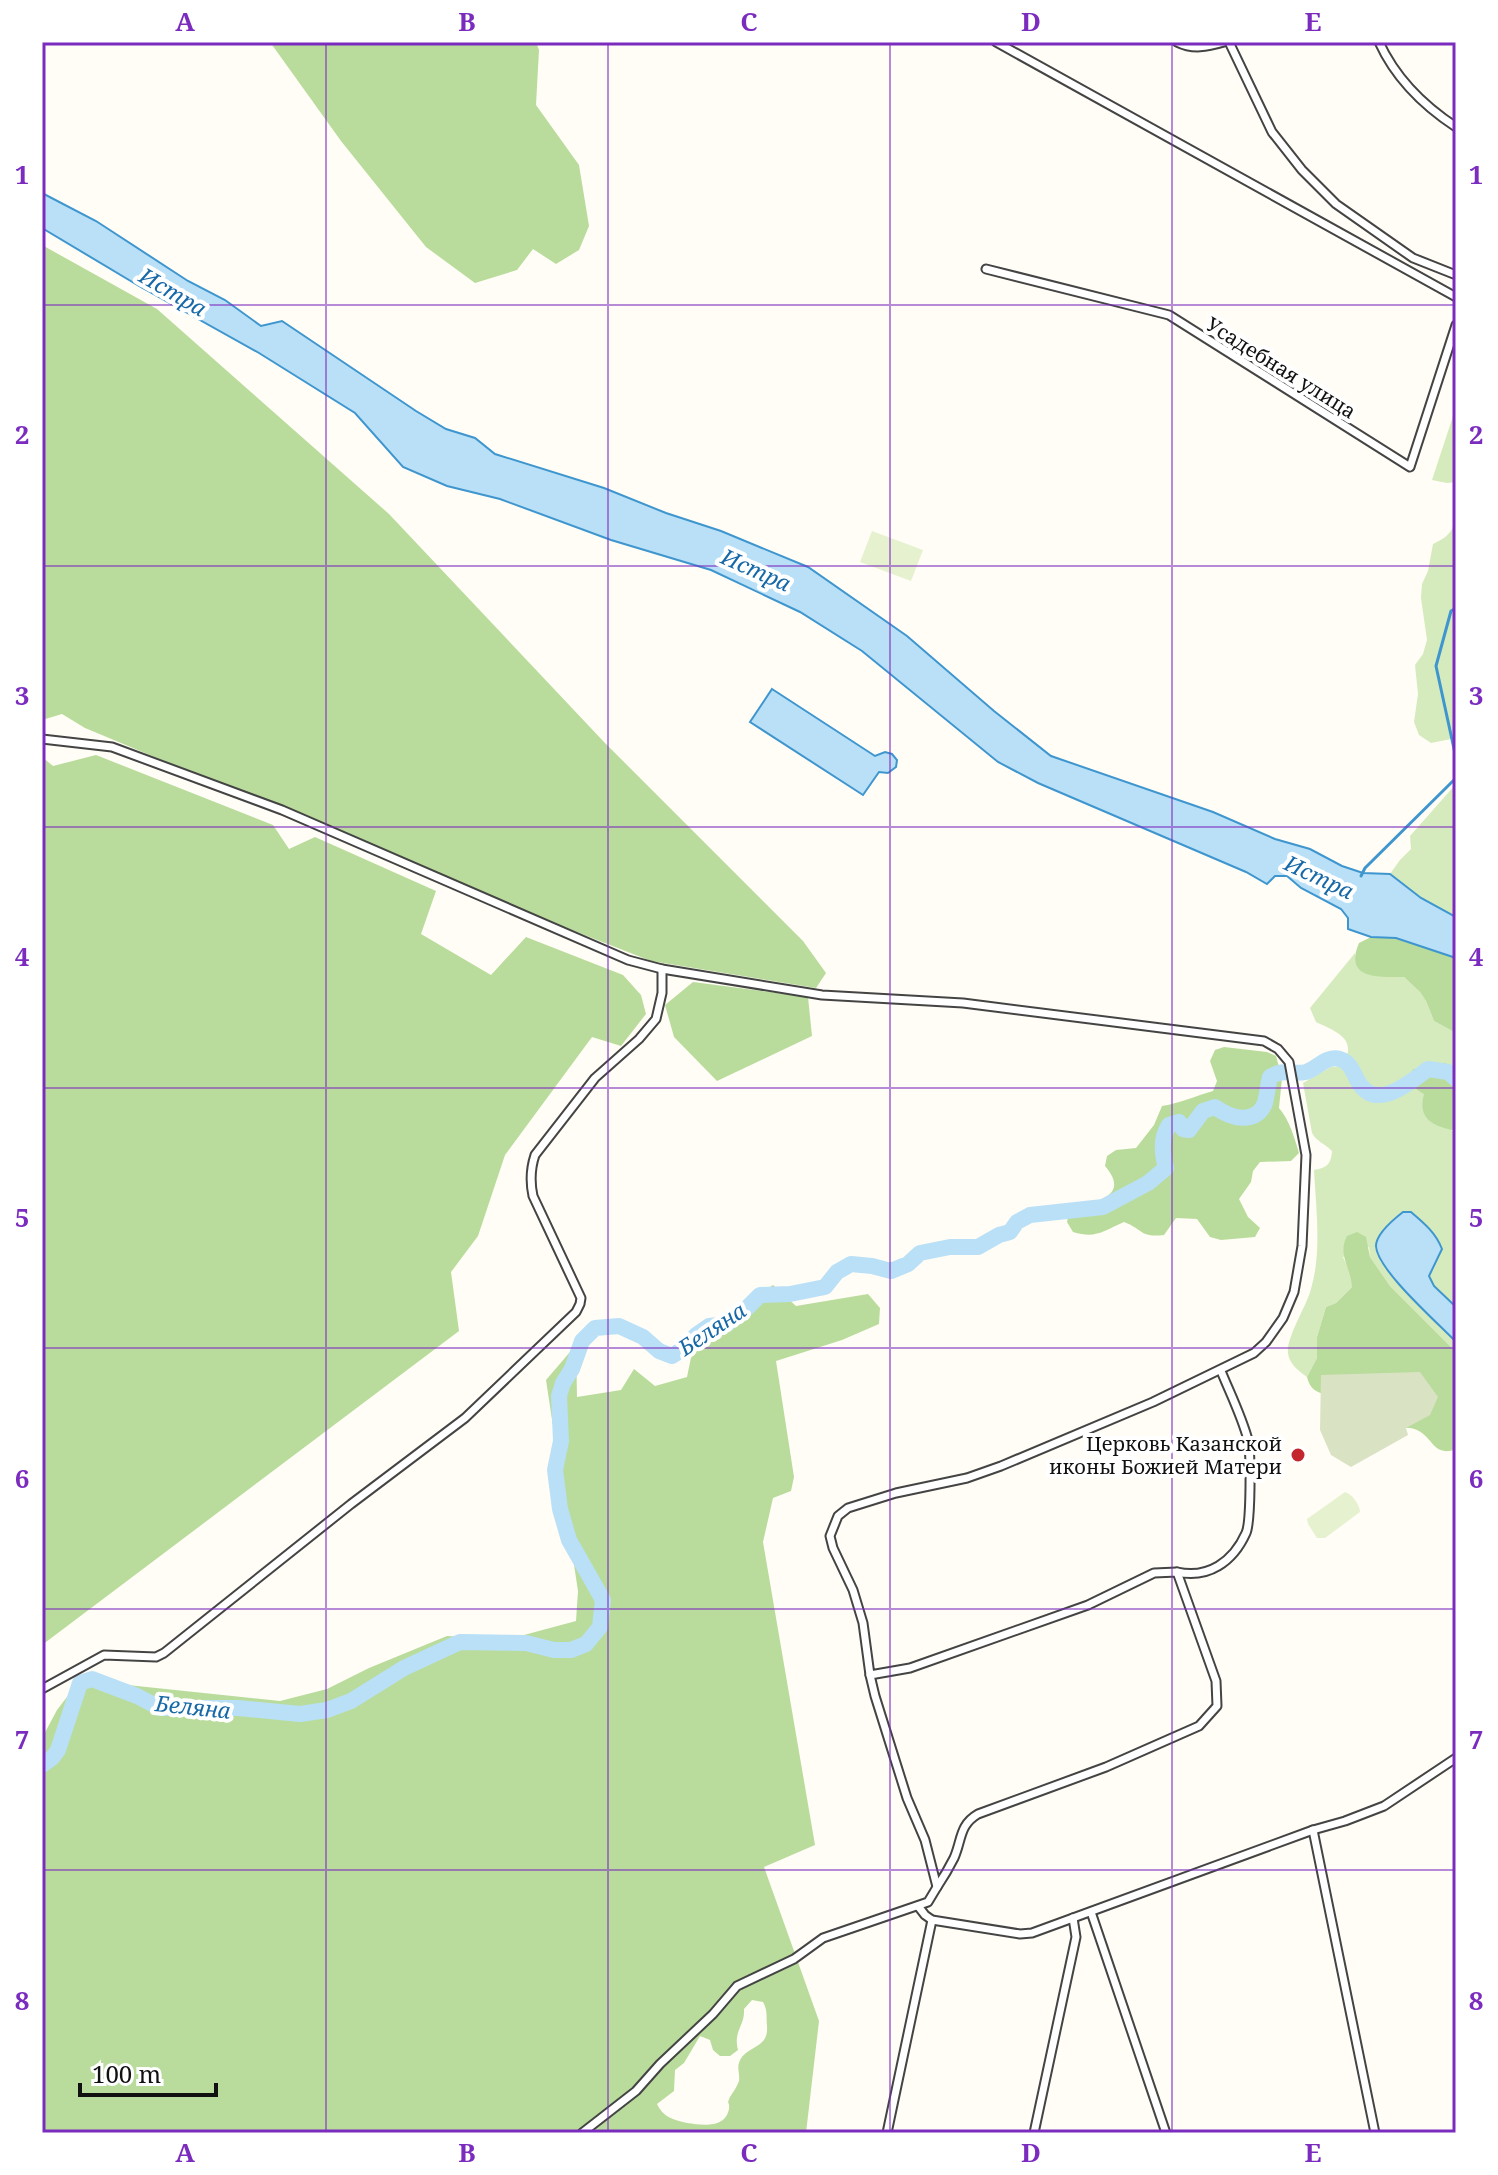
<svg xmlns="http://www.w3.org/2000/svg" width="1498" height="2175" font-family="'Noto Serif',serif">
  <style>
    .green { fill: #d5ebbd }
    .forest { fill: #b9dc9c; fill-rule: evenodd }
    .cemetery { fill: #d9e3c4 }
    .pitch { fill: #e6f2cf }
    .water { fill: #b9e0f7; stroke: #3f96cf; stroke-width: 2 }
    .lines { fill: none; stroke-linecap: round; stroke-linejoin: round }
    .stream { stroke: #3f96cf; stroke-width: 3 }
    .river { stroke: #b9e0f7; stroke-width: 16 }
    .street-casing { stroke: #444; stroke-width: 11 }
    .street { stroke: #fff; stroke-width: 7 }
    .grid { fill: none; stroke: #7b2cbf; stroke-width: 2; stroke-opacity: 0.55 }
    .poi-dot { fill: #c4262e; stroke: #fff; stroke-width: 3 }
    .labels { text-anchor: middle; stroke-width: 8; stroke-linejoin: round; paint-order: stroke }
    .street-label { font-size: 20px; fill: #111; stroke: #fff }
    .poi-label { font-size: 20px; fill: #111; stroke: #fff; text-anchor: end }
    .water-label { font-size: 22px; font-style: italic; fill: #1768a6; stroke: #fff }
    .neatline { fill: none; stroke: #7b2cbf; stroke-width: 3 }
    .grid-label { font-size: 26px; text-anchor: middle; font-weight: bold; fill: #7b2cbf }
  </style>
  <rect width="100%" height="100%" fill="#fffdf5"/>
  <g class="green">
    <path d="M1456 407V482L1447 483 1432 480Z"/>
    <path d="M1456 506V738L1431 743 1419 735 1414 722 1418 694 1415 665 1423 654 1427 640 1421 598 1422 584 1428 571 1433 544C1441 540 1451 535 1453 526 1456 519 1452 514 1456 506Z"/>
    <path d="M1456 784V917L1421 898 1390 874 1400 860 1411 849 1410 836Z"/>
    <path d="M1355 953 1356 963 1393 977H1404L1420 992 1426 1001 1434 1021 1456 1033V1065L1454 1066 1445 1063 1413 1069 1424 1094 1452 1131H1456V1307L1434 1286 1428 1276 1442 1249 1380 1261 1397 1282 1456 1342V1352L1390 1286 1370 1257 1369 1247 1343 1257 1352 1277V1287L1336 1303 1326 1307 1317 1337V1358L1307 1377C1299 1371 1289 1364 1288 1353 1286 1338 1307 1305 1311 1289 1322 1251 1316 1209 1314 1170 1327 1168 1331 1164 1332 1151 1325 1144 1316 1141 1312 1133L1303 1083 1331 1067 1342 1066C1359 1039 1337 1032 1316 1022L1310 1008Z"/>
  </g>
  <g class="forest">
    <path d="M270 42H536L539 50 536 105 579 165 589 226 579 250 556 264 533 249 517 270 475 283 426 247 341 141Z"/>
    <path d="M42 245 157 309 389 514 604 742 803 941 826 973 816 988 651 961 541 918 85 728 62 714 42 720Z"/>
    <path d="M96 755 273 825 289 849 315 837 436 891 421 934 491 975 526 937 623 975 641 995 646 1014 621 1046 592 1037 505 1155 478 1236 451 1272 459 1331 42 1645V757L53 766Z"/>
    <path d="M1371 937 1396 938 1456 958V1033L1434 1021 1426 1001 1420 992 1404 977C1380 977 1343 980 1359 943Z"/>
    <path d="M693 982 808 997 812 1036 717 1081 674 1037 665 1005Z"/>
    <path d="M1224 1047 1267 1052 1276 1056 1282 1078 1279 1108C1290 1121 1294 1137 1299 1153L1291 1161 1260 1162 1253 1171 1251 1182 1239 1199 1248 1217 1260 1228 1255 1237 1221 1240 1210 1237 1197 1219 1176 1218 1164 1235C1140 1238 1143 1229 1124 1222 1103 1231 1096 1239 1073 1232L1067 1222 1069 1212C1087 1201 1134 1200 1105 1166L1107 1156 1116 1150 1136 1148 1154 1125 1162 1106C1181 1103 1195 1096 1213 1091L1217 1081 1210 1061 1215 1050Z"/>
    <path d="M1445 1063 1454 1066 1456 1065V1131C1434 1126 1417 1120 1424 1094 1412 1087 1409 1082 1413 1069Z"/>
    <path d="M1357 1232 1366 1237 1370 1257 1390 1286 1456 1352V1449C1428 1460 1434 1425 1402 1428L1329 1395C1316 1393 1310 1389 1307 1377L1317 1358V1337L1326 1307 1336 1303 1352 1287C1351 1267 1337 1255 1347 1236Z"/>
    <path d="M773 1285 796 1306 868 1294 880 1308 879 1324 842 1340 776 1361 794 1477 791 1491 773 1498 763 1542 815 1845 764 1867 819 2021 806 2133H42V1738L57 1710 80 1680 280 1701 327 1689 369 1668 447 1636 509 1639 576 1621 578 1591 546 1380 576 1345 577 1397 621 1390 634 1369 655 1386 687 1377 695 1338ZM752 2000 763 2002C768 2011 766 2016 767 2026 769 2050 745 2045 739 2063 737 2068 740 2075 739 2081 737 2087 733 2092 730 2097 726 2106 730 2100 729 2109 725 2129 702 2125 687 2123 673 2120 663 2117 657 2104L674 2091 675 2070 684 2063 700 2036 710 2040 713 2050 720 2056H730L738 2050C733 2030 745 2027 744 2009Z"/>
  </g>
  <path class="cemetery" d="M1420 1372 1438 1397 1430 1415 1406 1428 1408 1435 1351 1467 1331 1455 1320 1430 1321 1375Z"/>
  <g class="pitch">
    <path d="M872 531 923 550 911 581 860 562Z"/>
    <path d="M1345 1492C1352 1494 1360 1505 1360 1512L1325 1538H1317L1308 1524 1307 1519Z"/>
  </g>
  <g class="water">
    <path d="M42 193 96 221 188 281 225 300 261 326 282 321 416 411 446 429 475 438 495 454 604 488 666 513 721 531 808 567 907 636 994 711 1051 756 1213 812 1275 839 1310 849 1342 866 1363 873 1390 874 1421 898 1456 917V958L1396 938 1371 937 1348 929V918L1341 909 1301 888 1287 876H1275L1267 884 1246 872 1038 783 998 762 862 651 800 612 711 570 611 540 500 499 447 486 403 467 355 413 259 353 139 286 42 228Z"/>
    <path d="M772 689 875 756 885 752 892 754 897 760 896 767 888 773 879 772 863 795 750 722Z"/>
    <path d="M1403 1212H1411C1424 1223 1436 1233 1442 1249L1429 1276 1434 1286 1456 1307V1342C1438 1323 1377 1270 1376 1246 1376 1234 1394 1219 1403 1212Z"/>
  </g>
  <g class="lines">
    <g class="stream">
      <path d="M1456 608 1451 611 1436 666 1456 758"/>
      <path d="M1361 876 1365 868 1456 778"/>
    </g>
    <path class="river" d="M42 1765 52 1758 58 1750 80 1683 92 1679 137 1696 160 1708H238L300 1714 327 1710 351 1701 404 1668 460 1642 526 1643 554 1650H571L586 1644 600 1627 603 1600 569 1540 560 1509 555 1470 561 1441 559 1396 563 1383 572 1369 582 1341 595 1328 619 1326 643 1337 659 1351 672 1356 686 1347 696 1335 709 1326 727 1324 748 1307 760 1295 790 1294 825 1287 837 1272 851 1264 872 1266 891 1271 908 1264 920 1253 950 1247H978L999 1235 1010 1232 1017 1222 1030 1215 1103 1207 1148 1183 1166 1168C1162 1154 1161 1137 1169 1125L1179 1122 1183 1129 1189 1130 1203 1111 1215 1107C1230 1118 1256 1126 1265 1103 1267 1095 1268 1085 1270 1077 1284 1068 1291 1075 1306 1072 1317 1069 1326 1055 1340 1059 1352 1063 1353 1074 1359 1083 1377 1111 1409 1083 1428 1069L1448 1072 1456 1079"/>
    <defs>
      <g id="street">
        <path d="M996 42 1456 297"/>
        <path d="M1177 42C1193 50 1207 47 1224 42"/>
        <path d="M1229 42 1272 132 1302 170 1336 204 1413 258 1456 275"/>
        <path d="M1379 42C1395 77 1424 106 1456 127"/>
        <path d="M986 269 1169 315 1410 467 1456 325"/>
        <path d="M42 739 112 747 282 810 628 960 662 969 822 995 963 1003 1264 1041 1278 1049 1289 1062 1306 1155 1302 1246 1294 1292 1283 1318 1266 1342 1254 1353 1153 1402 1001 1466 967 1478 896 1493 848 1508 838 1516 830 1536 833 1548 853 1590 863 1623 870 1675 910 1668 1088 1605 1154 1573 1177 1572 1216 1681 1217 1706 1199 1726 1106 1767 978 1814C959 1825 962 1840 954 1858 949 1868 943 1878 937 1887"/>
        <path d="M1177 1572C1208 1579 1233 1562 1246 1533 1251 1522 1251 1453 1248 1440 1242 1417 1230 1393 1221 1371"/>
        <path d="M42 1689 104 1655 156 1657 164 1653 351 1504 465 1418 576 1312 580 1304 581 1298 533 1196C530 1182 530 1170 535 1155L595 1078 639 1039 656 1019 662 993V969"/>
        <path d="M1313 1830 1375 2133"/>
        <path d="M918 1906 925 1915 932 1920 1020 1934 1032 1933 1313 1830 1345 1821 1384 1806 1456 1758"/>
        <path d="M1091 1912 1166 2133"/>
        <path d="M582 2133 636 2091 660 2064 713 2014 737 1986 794 1959 823 1938 928 1902 937 1887 925 1840 907 1798 875 1696 870 1675"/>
        <path d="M887 2133 932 1920"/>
        <path d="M1034 2133 1076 1937 1073 1918"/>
      </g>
    </defs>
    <use href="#street" class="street-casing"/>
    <use href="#street" class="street"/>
  </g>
  <path class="grid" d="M326 42V2133M608 42V2133M890 42V2133M1172 42V2133M42 305H1456M42 566H1456M42 827H1456M42 1088H1456M42 1348H1456M42 1609H1456M42 1870H1456"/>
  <circle class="poi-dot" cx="1298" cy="1455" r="8"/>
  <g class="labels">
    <g class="street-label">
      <text transform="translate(1281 368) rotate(32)" y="7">Усадебная улица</text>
    </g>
    <g class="poi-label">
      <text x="1282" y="1451">Церковь Казанской<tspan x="1282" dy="23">иконы Божией Матери</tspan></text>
    </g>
    <g class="water-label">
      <text transform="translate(173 292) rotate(30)" y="8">Истра</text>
      <text transform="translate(756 570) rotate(24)" y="8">Истра</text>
      <text transform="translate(1319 877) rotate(25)" y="8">Истра</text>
      <text transform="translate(712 1329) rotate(-34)" y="8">Беляна</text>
      <text transform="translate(193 1707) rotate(6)" y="8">Беляна</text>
    </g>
  </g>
  <rect width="1498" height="2175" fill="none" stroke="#ffffff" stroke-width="88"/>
  <path d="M80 2083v12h136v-12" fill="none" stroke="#111111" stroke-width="4"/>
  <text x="92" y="2083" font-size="24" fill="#111111" stroke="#ffffff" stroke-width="6" paint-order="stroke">100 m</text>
  <rect x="44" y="44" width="1410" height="2087" class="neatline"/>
  <g class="grid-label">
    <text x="185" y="31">A</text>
    <text x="467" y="31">B</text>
    <text x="749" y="31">C</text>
    <text x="1031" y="31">D</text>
    <text x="1313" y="31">E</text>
    <text x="22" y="184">1</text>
    <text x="1476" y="184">1</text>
    <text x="22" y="444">2</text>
    <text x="1476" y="444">2</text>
    <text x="22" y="705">3</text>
    <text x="1476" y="705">3</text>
    <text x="22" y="966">4</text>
    <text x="1476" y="966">4</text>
    <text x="22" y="1227">5</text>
    <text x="1476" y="1227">5</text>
    <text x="22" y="1488">6</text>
    <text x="1476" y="1488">6</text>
    <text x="22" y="1749">7</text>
    <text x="1476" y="1749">7</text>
    <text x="22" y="2010">8</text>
    <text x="1476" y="2010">8</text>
    <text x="185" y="2162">A</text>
    <text x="467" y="2162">B</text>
    <text x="749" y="2162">C</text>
    <text x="1031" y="2162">D</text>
    <text x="1313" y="2162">E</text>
  </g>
</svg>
